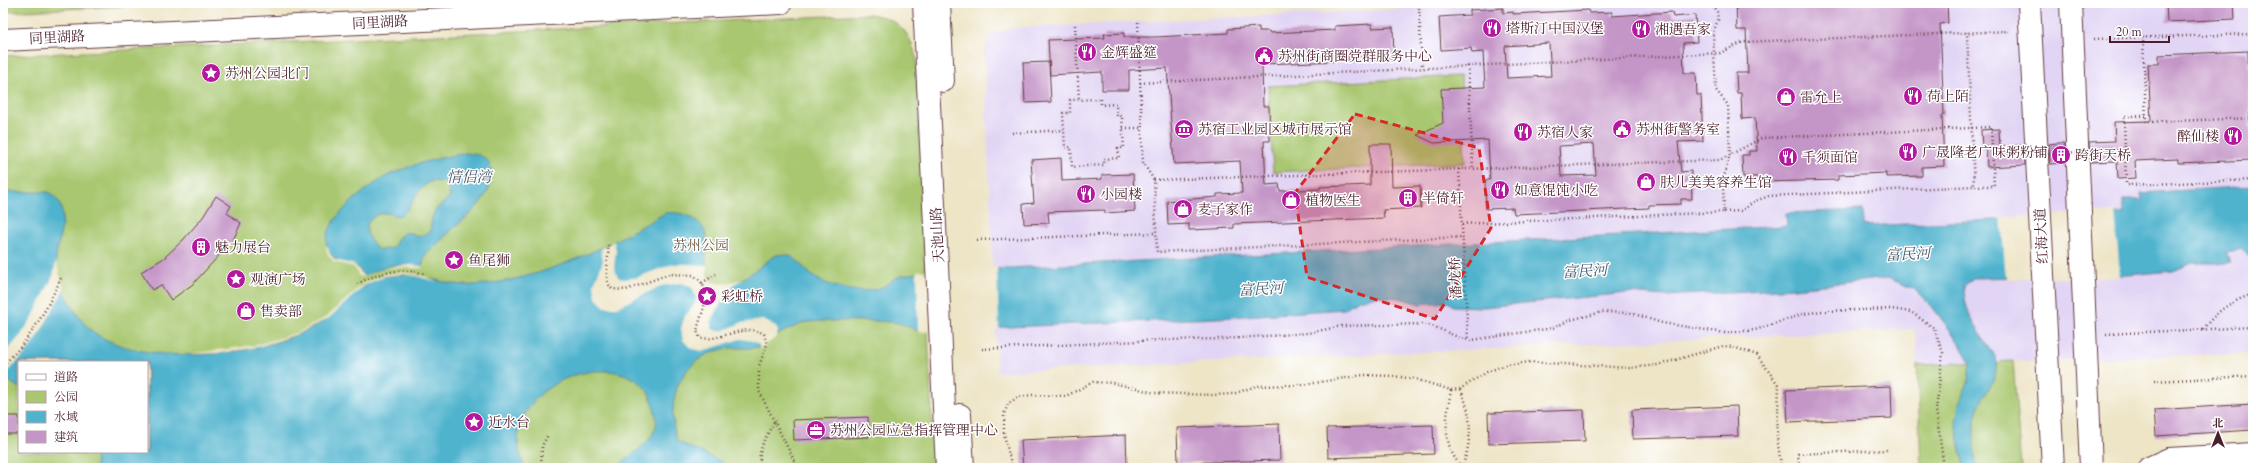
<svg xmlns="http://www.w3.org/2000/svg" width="2256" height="471" font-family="Cardo,'Noto Serif SC',serif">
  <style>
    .built { fill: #e1d4f4 }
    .green { fill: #a9c76f; stroke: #7a734d; fill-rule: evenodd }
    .water { fill: #4fb3ce; stroke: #4c697c; fill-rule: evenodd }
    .pier { fill: #eee5c7 }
    .building { fill: #c495c7; fill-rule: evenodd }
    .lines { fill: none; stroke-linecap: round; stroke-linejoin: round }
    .minor-casing { stroke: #633d42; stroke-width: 24 }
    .major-casing { stroke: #633d42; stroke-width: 24 }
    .path { stroke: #633d42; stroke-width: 2.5; stroke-dasharray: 1 3; stroke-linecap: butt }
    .minor { stroke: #fff; stroke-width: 22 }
    .major { stroke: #fff; stroke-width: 22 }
    .path-bridge { stroke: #633d42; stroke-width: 2.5; stroke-dasharray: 1 3; stroke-linecap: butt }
    .marked { fill: #d62828; fill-opacity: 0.2; stroke: #d62828; stroke-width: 3; stroke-dasharray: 8 5; stroke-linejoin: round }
    .labels { text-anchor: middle; stroke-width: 3; stroke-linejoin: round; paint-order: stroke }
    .street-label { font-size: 14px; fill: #4a1f2b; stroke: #fff }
    .poi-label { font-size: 14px; fill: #4a1f2b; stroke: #fff; text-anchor: start }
    .park-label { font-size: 14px; fill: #6b5a43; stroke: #fff }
    .water-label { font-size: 15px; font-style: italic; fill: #4c5a6c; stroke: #fff }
  </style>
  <rect width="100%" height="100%" fill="#fff"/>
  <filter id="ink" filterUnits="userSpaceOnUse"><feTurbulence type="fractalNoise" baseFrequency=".025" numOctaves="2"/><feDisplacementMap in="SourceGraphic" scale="8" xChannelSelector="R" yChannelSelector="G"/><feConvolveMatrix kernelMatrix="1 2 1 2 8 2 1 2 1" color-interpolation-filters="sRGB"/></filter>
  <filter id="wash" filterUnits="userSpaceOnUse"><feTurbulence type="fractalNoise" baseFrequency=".012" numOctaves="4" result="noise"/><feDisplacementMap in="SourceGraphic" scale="16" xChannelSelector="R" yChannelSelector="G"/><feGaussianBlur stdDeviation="0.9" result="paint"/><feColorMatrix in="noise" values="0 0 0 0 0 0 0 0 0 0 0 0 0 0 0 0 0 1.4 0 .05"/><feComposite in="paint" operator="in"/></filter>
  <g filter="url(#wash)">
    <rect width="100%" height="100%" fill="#eee5c7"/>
    <path class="built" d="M1525 3H2253V353L1917 365 1915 329 997 372 984 51 989 37 994 33 1011 28Z"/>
    <g class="green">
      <path d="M3 3H189L3 12Z"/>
      <path d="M868 14C897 17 910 31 916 58L934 468H3V56ZM19 362H147V452H19Z"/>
      <path d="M1461 76 1465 163 1273 172 1268 86Z"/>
      <path d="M2013 361 2021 468H1921L1917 365Z"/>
    </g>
    <g class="water">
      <path d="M465 153C477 154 488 155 491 169 495 195 471 213 454 228 444 237 435 247 425 255L422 266H389L363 276 358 267C351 265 341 264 335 259 303 232 370 184 391 174 415 163 440 158 465 153ZM432 181 447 183 450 197 435 210 432 218 430 232 417 237 412 233H404L399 237 393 248 379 250C363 236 360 216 386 213 391 213 395 218 401 215 414 207 413 190 432 181Z"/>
      <path d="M2253 186V260L2240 248 2226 253 2232 263H2192L2173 271 2128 275 1973 278 1964 286C1964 308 1972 321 1984 339 1988 345 1994 352 1996 360 1999 379 1985 392 1978 408 1971 427 1974 449 1977 468H1964L1956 423 1959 403 1968 382 1970 362 1956 338 1933 308 1914 289 1888 278 1795 288 1666 296 1628 293 1484 307 1453 306 1448 302 1420 304 1400 298 1377 296 1358 300 1344 309 1217 318 918 331C911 328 904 324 898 323 883 320 816 320 803 323 796 326 788 330 781 333 772 336 767 345 758 347 747 350 735 346 724 349 679 358 665 400 677 441L720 461 729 468H706L697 465 683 468H618C629 454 649 446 655 429 658 423 655 414 654 408 642 343 520 369 518 441 518 450 522 460 525 468H96L95 452H147V362H19V388L3 377V192H48C74 207 57 237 56 260 55 279 76 319 92 331 143 369 262 357 315 326 341 312 357 282 387 276 417 270 444 287 475 285 543 280 607 247 665 213 674 212 684 213 692 218 716 231 704 255 705 277L711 284C738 289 753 271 774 256 796 248 801 271 819 280 838 289 862 295 882 287 888 285 892 279 898 277 903 275 910 274 916 273L1787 226 1786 213 1863 210 1864 226 2123 214V200H2142L2141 193Z"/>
    </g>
    <g class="pier">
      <path d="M2115 212 2120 277 2006 279 2001 217Z"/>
      <path d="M614 241 616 251 614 267 618 277 622 279 635 278 673 264H686L707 265V276L712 282 723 284 743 279 734 284 721 303 711 323 712 328 716 331 725 330 741 323 763 320 775 326 778 331 777 337 760 349 759 345 753 341 740 339 703 351 692 349 683 340 681 329 685 316 695 304 696 297 691 286 681 283 661 286 617 307H605L596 298 594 284 603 261 601 249Z"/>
      <path d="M327 245 330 254 335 260 355 265 363 276 394 266 413 265 422 266V268H389L363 277 359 276 354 267 334 262 328 255 326 247Z"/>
      <path d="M56 261 64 289 41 331 27 352 3 376V356L21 335 34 315 53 276Z"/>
      <path d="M997 267 999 329 918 332 917 271Z"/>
      <path d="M402 272 424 276 437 282 416 276 402 274 385 276 365 285 329 318 300 333 258 347 222 353 188 354 257 345 299 332 328 316 364 283 385 274Z"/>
    </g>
    <g id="blocks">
      <g class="building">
        <path d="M1736 3H1947L1948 23 1940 24 1944 115H1942L1944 166 1922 167V176L1886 177V173L1838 175V180L1763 182V177H1743L1742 155H1749V151H1757L1755 118 1742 119 1741 93H1737L1736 73H1748L1746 30H1737Z"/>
        <path d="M2166 3H2234L2235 19 2167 22Z"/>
        <path d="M1503 8V13L1513 12V14L1588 10 1589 13 1612 12V16L1672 12 1673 17 1695 15 1697 42 1683 43 1684 73H1696L1697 95H1701L1703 141 1678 142 1681 172 1691 171 1692 199H1681V204L1649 205V208L1514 214 1513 208 1486 209 1485 180H1490L1488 140 1434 143 1417 135 1443 123 1441 89 1485 87 1483 52 1472 53 1471 48 1441 50 1439 17 1470 15V10ZM1549 43 1551 76 1507 78 1505 46ZM1594 144 1596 175 1561 176 1559 146Z"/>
        <path d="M1372 24V28L1393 27 1394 59 1262 64 1263 106H1269L1270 141H1264L1266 185 1279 184 1280 191 1320 189V187L1370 185V144H1391L1392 187 1420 186 1421 208 1383 210 1384 218 1234 224V228L1189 230V224L1168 225 1167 201 1217 197V194L1242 193 1240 161 1174 164 1167 68 1129 70V90H1102V72L1050 75 1048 40 1105 38 1104 34 1124 33V37H1156L1228 33V29L1259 27V31H1269L1270 33 1335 30V26Z"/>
        <path d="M2248 51 2250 124 2251 131H2253L2252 160 2178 163V159L2135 161 2136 178 2118 179 2117 161 2090 162 2089 142 2115 141 2114 122 2151 121 2148 64H2159V55Z"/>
        <path d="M1049 62 1051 102 1025 103 1023 63Z"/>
        <path d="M1999 129 2000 146 2024 145 2025 165 1987 167 1986 148H1982L1981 130Z"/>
        <path d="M2057 143H2064L2065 163 2050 164 2049 144Z"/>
        <path d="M1061 158 1062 181 1102 179V175L1133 174 1135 211 1105 213V210L1048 212 1049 223 1024 224 1023 204 1034 203 1031 160Z"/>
        <path d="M216 196 231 206 227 213 241 223 233 240 193 284 171 300 161 285 152 290 141 272 164 258 183 240 203 217Z"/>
        <path d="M1891 386 1892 418 1788 422 1786 390Z"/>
        <path d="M2253 404V430L2156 436 2154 410Z"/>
        <path d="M1737 406 1738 436 1633 439 1632 410Z"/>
        <path d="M1584 410 1585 441 1489 444 1488 413Z"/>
        <rect x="3" y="416" width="16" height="18"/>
        <path d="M868 417 869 437 794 440 793 420Z"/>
        <path d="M1279 424 1280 460 1178 463 1177 428Z"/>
        <path d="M1433 425 1434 454 1328 458 1327 428Z"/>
        <path d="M1126 435 1127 467 1023 468 1021 440Z"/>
      </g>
    </g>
  </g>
  <g filter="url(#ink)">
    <use href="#blocks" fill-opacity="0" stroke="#633d42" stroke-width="1"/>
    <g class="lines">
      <defs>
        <g id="minor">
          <path d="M924 3 947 468"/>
          <path d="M939 3 943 81"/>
          <path d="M3 40 781 3"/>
          <path d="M960 415 963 468"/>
          <path d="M2149 468 2169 459 2253 454"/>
        </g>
        <g id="major">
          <path d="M2029 3 2053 468"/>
          <path d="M2071 3 2091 468"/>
        </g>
      </defs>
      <use href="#minor" class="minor-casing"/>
      <use href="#major" class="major-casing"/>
      <g class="path">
        <path d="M1419 8 1422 68"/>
        <path d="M1138 22 1143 163 1154 180 1157 252 1462 237"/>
        <path d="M1075 25 1079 100"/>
        <path d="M2143 37 2146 122 2253 118"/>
        <path d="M2094 39 2253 34"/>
        <path d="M1468 66 1473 169"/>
        <path d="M1140 83 1720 53 1743 42 2009 31"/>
        <path d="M1101 99V105L1116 104 1117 116H1122L1124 148H1118L1119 158 1104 159V165L1072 167 1071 147 1065 148 1063 113H1070V100Z"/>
        <path d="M2146 116H2124L2126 185 2253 180"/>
        <path d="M1123 128H1141"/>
        <path d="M1012 133 1064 130"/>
        <path d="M1459 169 1468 340"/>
        <path d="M1154 180 1720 160 1762 138 1991 127 1994 186H1974"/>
        <path d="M1724 212 1741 211 1755 201 1769 196 1974 186 1967 32"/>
        <path d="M1462 224 1724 212 1723 181 1730 154 1728 105 1716 90 1713 33 1718 20 1717 12 1711 3"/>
        <path d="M977 240 1156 233"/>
        <path d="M608 245C610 258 602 279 612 289L626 290 669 274 693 275C716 290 701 311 697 331L700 338C721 342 745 322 764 334L767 344 759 366V391L798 468"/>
        <path d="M702 283 716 274"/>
        <path d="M357 284C381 272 400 267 426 274"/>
        <path d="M2203 329C2219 309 2230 302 2253 294"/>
        <path d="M2106 334 2253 327"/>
        <path d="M982 349 1158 340 1224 339 1308 333 1342 326 1424 324C1441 327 1455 339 1472 340L1553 328 1570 320 1603 312 1631 313 1662 323 1725 333 1755 330 1803 314 1822 311 1892 309 1911 312 1934 328 1943 353 1936 410 1944 468"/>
        <path d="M3 365C29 342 47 309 61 278"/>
        <path d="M2154 381 2253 376"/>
        <path d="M1451 390C1446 418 1441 445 1462 467 1472 442 1473 414 1460 389"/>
        <path d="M541 468 542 446 548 435"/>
        <path d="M761 468C756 451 766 437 774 422"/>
        <path d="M1012 468 1004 434V414L1008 404 1018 397 1032 395 1066 396 1093 382 1113 383 1155 393 1212 395 1233 394 1256 386 1302 385 1363 375 1393 376 1415 379 1451 390 1460 389 1487 372 1505 365 1530 362 1629 368 1658 365 1723 346 1733 347 1757 355 1779 386 1777 437 1781 466"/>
        <path d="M1766 468 1799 465 1798 454 1887 450"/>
      </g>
      <use href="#minor" class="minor"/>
      <use href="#major" class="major"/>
      <path class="path-bridge" d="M1992 156 2125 150"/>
    </g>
  </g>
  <path class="marked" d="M1355 114 1479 148 1491 228 1435 319 1307 277 1295 193Z"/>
  <defs>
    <symbol id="restaurant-disc" viewBox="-11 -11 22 22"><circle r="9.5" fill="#b5179e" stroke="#fff"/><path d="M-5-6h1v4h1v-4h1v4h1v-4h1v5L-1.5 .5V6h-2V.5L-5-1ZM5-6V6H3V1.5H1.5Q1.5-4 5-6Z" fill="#fff"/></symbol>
    <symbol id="civic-disc" viewBox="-11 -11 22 22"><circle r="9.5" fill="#b5179e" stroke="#fff"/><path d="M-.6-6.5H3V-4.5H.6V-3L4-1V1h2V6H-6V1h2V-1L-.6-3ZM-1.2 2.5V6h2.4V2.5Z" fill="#fff"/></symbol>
    <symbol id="sight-disc" viewBox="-11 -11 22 22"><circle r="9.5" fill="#b5179e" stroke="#fff"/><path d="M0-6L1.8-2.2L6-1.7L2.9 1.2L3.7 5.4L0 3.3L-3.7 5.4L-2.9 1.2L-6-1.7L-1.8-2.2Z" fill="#fff"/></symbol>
    <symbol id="shop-disc" viewBox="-11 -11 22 22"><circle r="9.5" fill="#b5179e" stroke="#fff"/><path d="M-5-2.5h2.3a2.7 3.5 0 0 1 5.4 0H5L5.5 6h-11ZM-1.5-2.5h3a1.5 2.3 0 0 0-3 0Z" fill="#fff"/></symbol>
    <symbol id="museum-disc" viewBox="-11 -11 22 22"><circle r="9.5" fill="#b5179e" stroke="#fff"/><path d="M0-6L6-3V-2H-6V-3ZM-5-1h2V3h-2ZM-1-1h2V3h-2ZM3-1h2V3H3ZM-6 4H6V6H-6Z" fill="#fff"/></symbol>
    <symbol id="building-disc" viewBox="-11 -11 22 22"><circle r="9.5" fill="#b5179e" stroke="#fff"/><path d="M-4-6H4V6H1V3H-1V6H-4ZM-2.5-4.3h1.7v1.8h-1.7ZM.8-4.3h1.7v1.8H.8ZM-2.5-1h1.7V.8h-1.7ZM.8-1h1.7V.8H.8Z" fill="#fff"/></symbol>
    <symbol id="office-disc" viewBox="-11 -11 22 22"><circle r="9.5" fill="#b5179e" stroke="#fff"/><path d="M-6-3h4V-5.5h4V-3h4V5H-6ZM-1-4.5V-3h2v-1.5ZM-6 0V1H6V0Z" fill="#fff"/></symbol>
  </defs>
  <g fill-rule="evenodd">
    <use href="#restaurant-disc" x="1481" y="17" width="22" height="22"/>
    <use href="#restaurant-disc" x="1630" y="18" width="22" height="22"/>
    <use href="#restaurant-disc" x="1076" y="41" width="22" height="22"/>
    <use href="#civic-disc" x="1253" y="45" width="22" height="22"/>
    <use href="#sight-disc" x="200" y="62" width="22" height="22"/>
    <use href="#restaurant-disc" x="1902" y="85" width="22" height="22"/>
    <use href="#shop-disc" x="1775" y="86" width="22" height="22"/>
    <use href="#museum-disc" x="1173" y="118" width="22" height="22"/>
    <use href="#civic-disc" x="1611" y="118" width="22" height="22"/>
    <use href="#restaurant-disc" x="1512" y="121" width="22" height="22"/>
    <use href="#restaurant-disc" x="2222" y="125" width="22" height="22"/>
    <use href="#restaurant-disc" x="1897" y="141" width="22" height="22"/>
    <use href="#building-disc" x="2050" y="144" width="22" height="22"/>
    <use href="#restaurant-disc" x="1777" y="146" width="22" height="22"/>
    <use href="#shop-disc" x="1635" y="171" width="22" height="22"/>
    <use href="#restaurant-disc" x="1489" y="179" width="22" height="22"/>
    <use href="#restaurant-disc" x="1075" y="183" width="22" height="22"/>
    <use href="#building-disc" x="1397" y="187" width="22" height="22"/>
    <use href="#shop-disc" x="1280" y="189" width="22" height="22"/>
    <use href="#shop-disc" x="1172" y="198" width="22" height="22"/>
    <use href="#building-disc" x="190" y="236" width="22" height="22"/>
    <use href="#sight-disc" x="443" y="249" width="22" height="22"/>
    <use href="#sight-disc" x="225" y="268" width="22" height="22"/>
    <use href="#sight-disc" x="696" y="285" width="22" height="22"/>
    <use href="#shop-disc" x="235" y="300" width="22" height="22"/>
    <use href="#sight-disc" x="463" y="411" width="22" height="22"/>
    <use href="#office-disc" x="805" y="419" width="22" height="22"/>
  </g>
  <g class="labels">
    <g class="street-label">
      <text transform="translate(380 22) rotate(-3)" y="5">同里湖路</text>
      <text transform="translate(57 37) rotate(-3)" y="5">同里湖路</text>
      <text transform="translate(937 235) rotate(-93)" y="5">天池山路</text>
      <text transform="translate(2041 236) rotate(-93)" y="5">红海大道</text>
      <text transform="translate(1455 278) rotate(-93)" y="5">潘龙桥</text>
    </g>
    <g class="poi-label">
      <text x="1506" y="33">塔斯汀中国汉堡</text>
      <text x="1655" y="34">湘遇吾家</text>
      <text x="1101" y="57">金辉盛筵</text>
      <text x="1278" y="61">苏州街商圈党群服务中心</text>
      <text x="225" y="78">苏州公园北门</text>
      <text x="1927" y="101">荷上陌</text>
      <text x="1800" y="102">雷允上</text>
      <text x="1198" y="134">苏宿工业园区城市展示馆</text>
      <text x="1636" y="134">苏州街警务室</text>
      <text x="1537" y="137">苏宿人家</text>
      <text x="2219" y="141" text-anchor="end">醉仙楼</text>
      <text x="1922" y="157">广晟隆老广味粥粉铺</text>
      <text x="2075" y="160">跨街天桥</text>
      <text x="1802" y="162">千须面馆</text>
      <text x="1660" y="187">肤儿美美容养生馆</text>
      <text x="1514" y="195">如意馄饨小吃</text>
      <text x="1100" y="199">小园楼</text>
      <text x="1422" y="203">半倚轩</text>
      <text x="1305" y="205">植物医生</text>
      <text x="1197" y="214">麦子家作</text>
      <text x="215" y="252">魅力展台</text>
      <text x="468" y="265">鱼尾狮</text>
      <text x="250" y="284">观演广场</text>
      <text x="721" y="301">彩虹桥</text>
      <text x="260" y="316">售卖部</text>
      <text x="488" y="427">近水台</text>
      <text x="830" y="435">苏州公园应急指挥管理中心</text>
    </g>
    <g class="park-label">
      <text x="701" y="250">苏州公园</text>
    </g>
    <g class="water-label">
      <text x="469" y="182">情侣湾</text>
      <text transform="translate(1908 254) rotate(-3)" y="5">富民河</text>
      <text transform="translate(1585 271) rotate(-3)" y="5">富民河</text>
      <text transform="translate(1261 289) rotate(-3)" y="5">富民河</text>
    </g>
  </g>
  <rect width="2256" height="471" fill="none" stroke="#fff" stroke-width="16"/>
  <rect x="18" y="361" width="130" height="92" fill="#ffffff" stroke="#b7a5aa"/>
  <rect x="26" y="374" width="20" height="6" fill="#ffffff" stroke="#b7a5aa"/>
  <text x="54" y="381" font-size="12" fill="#4a1f2b">道路</text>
  <rect x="26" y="391" width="20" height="12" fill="#a9c76f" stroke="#b7a5aa"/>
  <text x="54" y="401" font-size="12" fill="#4a1f2b">公园</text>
  <rect x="26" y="411" width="20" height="12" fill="#4fb3ce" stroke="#b7a5aa"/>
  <text x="54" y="421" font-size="12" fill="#4a1f2b">水域</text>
  <rect x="26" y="431" width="20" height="12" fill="#c495c7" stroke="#b7a5aa"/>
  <text x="54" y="441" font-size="12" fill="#4a1f2b">建筑</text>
  <g transform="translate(2218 433)" stroke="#ffffff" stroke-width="3" paint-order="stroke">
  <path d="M0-3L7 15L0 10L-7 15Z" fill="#4a1f2b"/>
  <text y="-6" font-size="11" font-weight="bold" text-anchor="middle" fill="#4a1f2b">北</text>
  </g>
  <path d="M2110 36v6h59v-6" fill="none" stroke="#4a1f2b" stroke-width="2"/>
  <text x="2116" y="36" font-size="12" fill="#4a1f2b" stroke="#ffffff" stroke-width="3" paint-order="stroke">20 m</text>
</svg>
